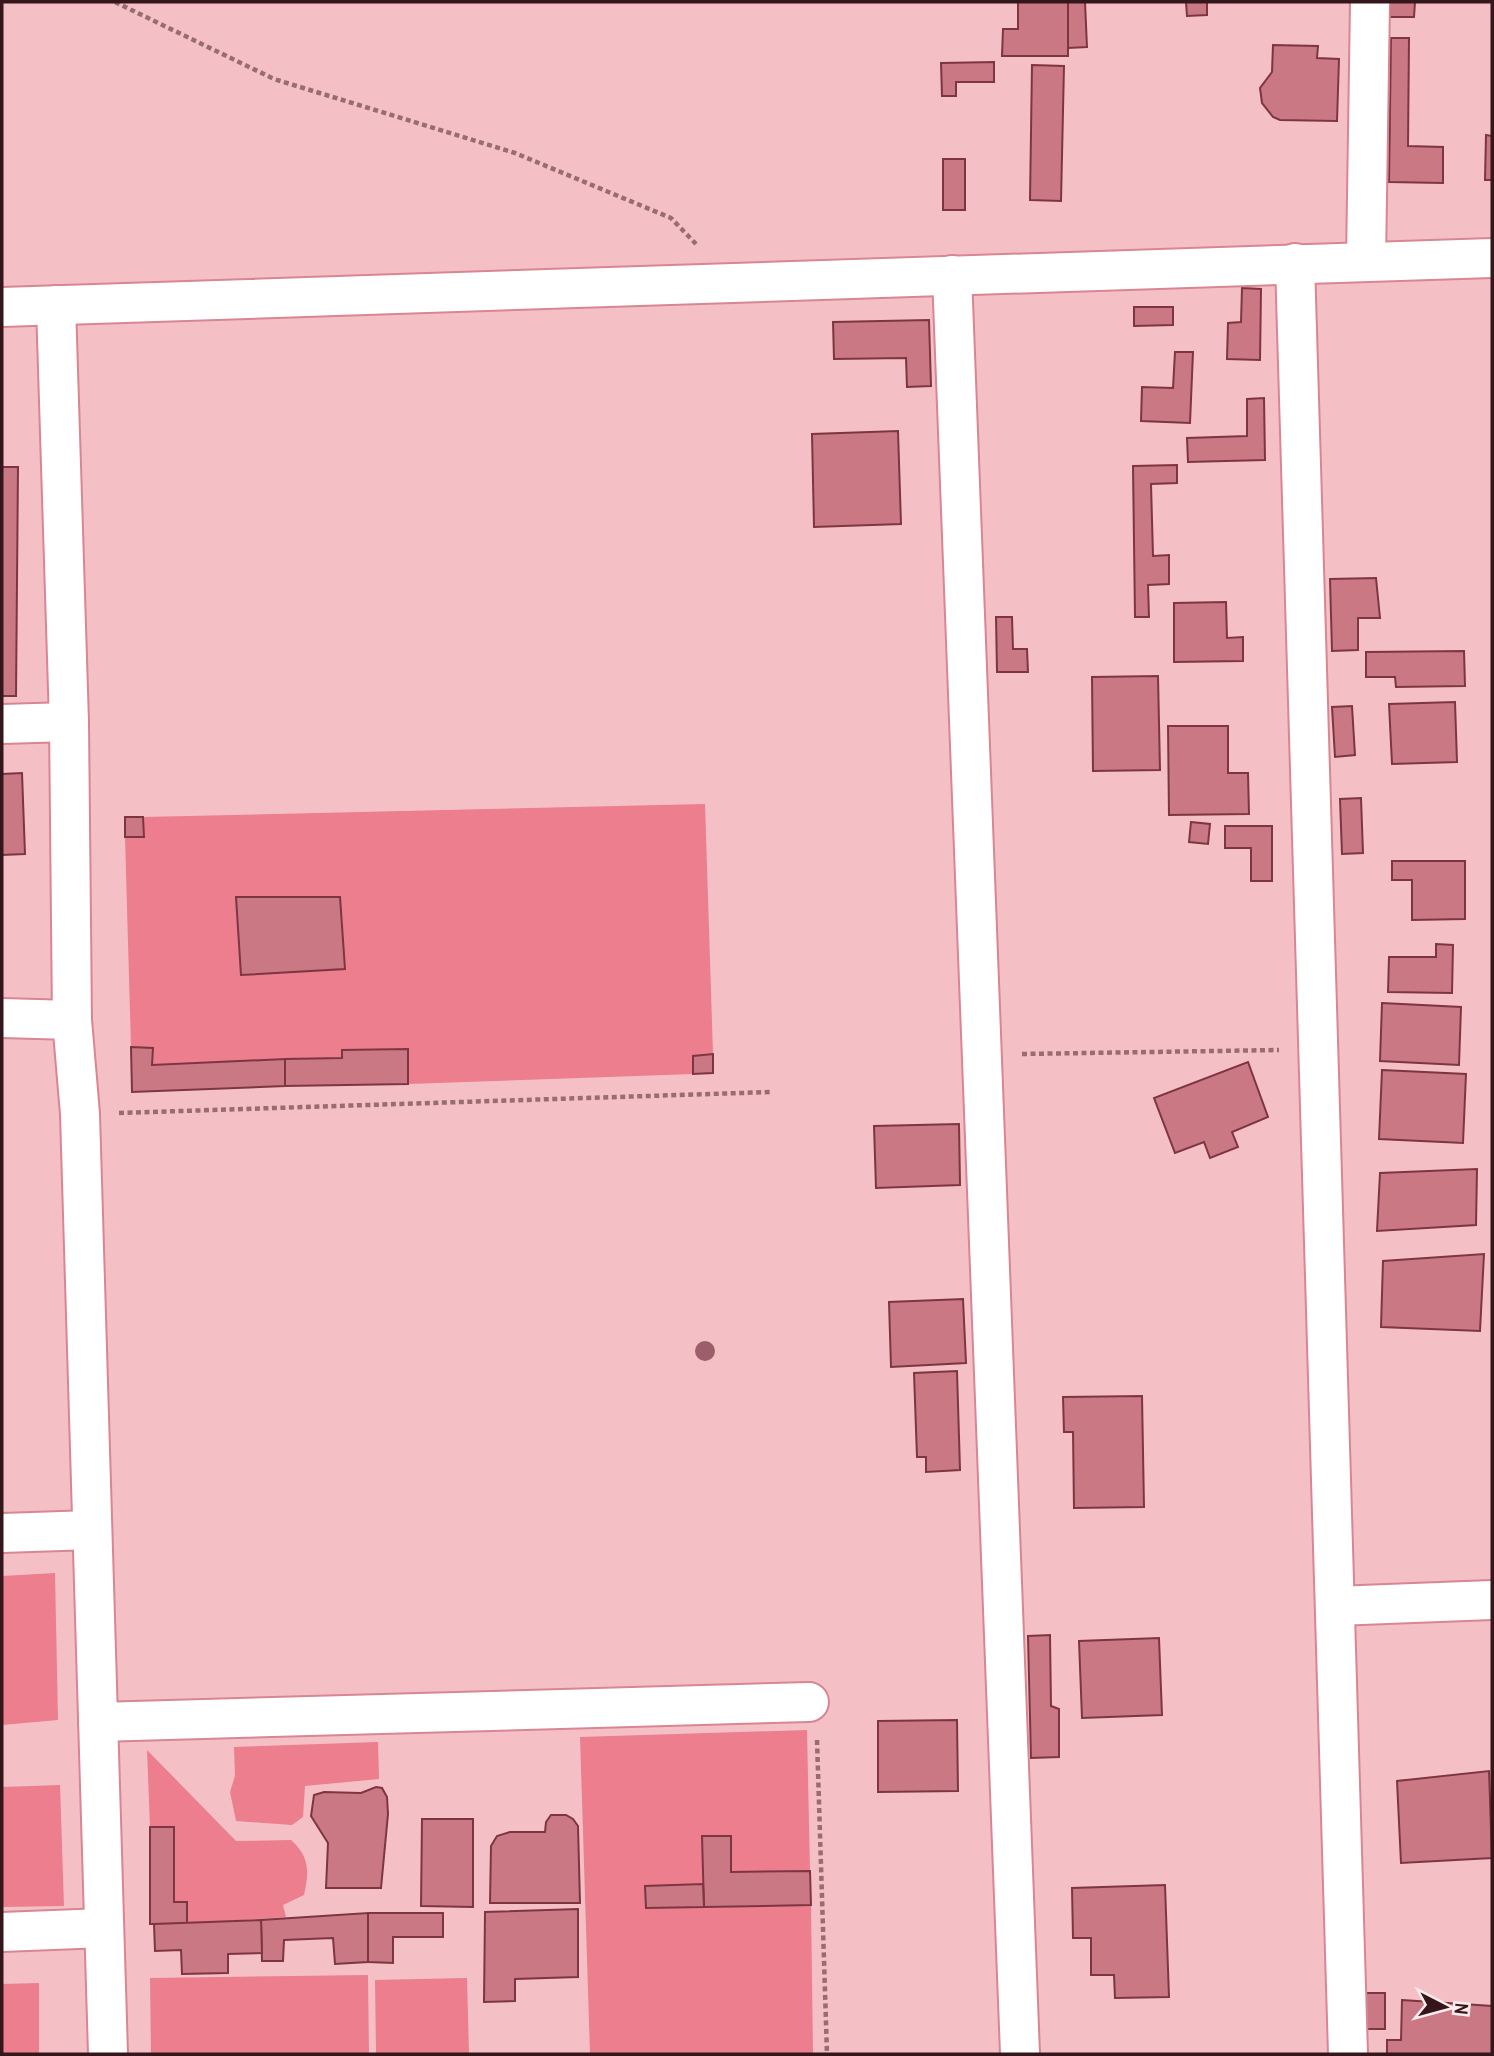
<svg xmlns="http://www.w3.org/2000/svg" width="1494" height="2056" font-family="'Archivo Narrow',sans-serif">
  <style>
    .green { fill: #ec7e8e }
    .building { fill: #ca7984; stroke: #7e3542; stroke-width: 2 }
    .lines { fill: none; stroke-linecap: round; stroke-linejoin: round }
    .street-casing { stroke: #d88691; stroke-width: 42 }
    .path { stroke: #976d72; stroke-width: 4.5; stroke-dasharray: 5 3.5; stroke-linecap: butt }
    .street { stroke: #fff; stroke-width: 38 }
    .tree { fill: #9d5e6b }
  </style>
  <rect width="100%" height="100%" fill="#f4c0c5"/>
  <g class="green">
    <path d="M705 804 713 1054 693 1056V1074L408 1084 407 1049 343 1050 342 1058 152 1065 153 1048 131 1047 125 837H144L143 817Z"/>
    <path d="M55 1573 58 1720 2 1725V1576Z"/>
    <path d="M807 1730 810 1871 731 1872V1836H702L703 1884 645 1886 647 1908 811 1905 813 2054H590L580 1737Z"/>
    <path d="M378 1742 379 1779 305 1786 303 1817 292 1825 236 1821 230 1792 235 1776 234 1747Z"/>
    <path d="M147 1750 236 1841 291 1840C310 1857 309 1872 304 1895L283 1905 286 1917 187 1924V1902H174V1828L150 1827Z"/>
    <path d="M60 1785 64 1906 2 1907V1787Z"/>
    <path d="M368 1975 369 2054H151L150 1978Z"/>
    <path d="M467 1978 469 2054H376L375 1980Z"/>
    <path d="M39 1983V2054H2V1984Z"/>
  </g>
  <g class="building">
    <path d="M1018 2H1068V56H1002L1003 29H1018Z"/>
    <path d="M1068 2H1085L1087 47 1068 48Z"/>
    <path d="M1186 2H1207V15L1187 16Z"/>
    <path d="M1390 2H1415L1414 17H1390Z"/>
    <path d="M1391 38H1409L1408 146 1443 147V183L1389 182Z"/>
    <path d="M1273 45 1318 46 1317 58 1339 59 1337 121 1280 120 1273 117 1262 103 1260 88 1272 72Z"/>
    <path d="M994 62V82H956V96H942L941 63Z"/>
    <path d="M1032 65 1064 66 1061 201 1030 200Z"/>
    <path d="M1486 135 1492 136V180H1485Z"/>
    <rect x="943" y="159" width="22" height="51"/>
    <path d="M1242 288 1261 289 1260 360 1227 359 1228 323 1241 322Z"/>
    <path d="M1134 307H1173V325L1134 326Z"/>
    <path d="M929 320 931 386 907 387 906 358 834 359 833 322Z"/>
    <path d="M1175 352H1193L1190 423 1141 421 1142 387 1173 388Z"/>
    <path d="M1264 398 1265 460 1188 462 1187 438 1247 436V399Z"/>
    <path d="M898 431 901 524 814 527 812 434Z"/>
    <path d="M1177 465V483L1151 484 1153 556 1169 555V584L1148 585 1149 617H1135L1133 466Z"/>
    <path d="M2 467H18L16 696H2Z"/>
    <path d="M1376 578 1380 618H1358V650L1332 651 1330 579Z"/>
    <path d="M1226 602 1227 638 1243 637V661L1174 662V603Z"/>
    <path d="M996 617H1012L1013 649H1027L1028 672H997Z"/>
    <path d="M1464 651 1465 686 1396 687 1395 677H1366V652Z"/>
    <path d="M1158 676 1160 770 1093 771 1092 677Z"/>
    <path d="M1455 702 1457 762 1392 764 1389 704Z"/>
    <path d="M1352 706 1355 755 1335 757 1332 707Z"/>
    <path d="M1168 726H1228V773H1248L1249 814 1169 815Z"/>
    <path d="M22 773 25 854 2 855V774Z"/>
    <path d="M1361 798 1363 853 1342 854 1340 799Z"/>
    <path d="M125 817H143L144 837H125Z"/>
    <path d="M1191 822 1210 824 1208 844 1189 842Z"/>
    <path d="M1225 826H1272V881H1251V848H1225Z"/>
    <path d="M1392 861H1465V919L1412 920V880H1392Z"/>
    <path d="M236 897H340L345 969 241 975Z"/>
    <path d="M1436 944 1453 945 1452 993 1388 992 1389 957H1436Z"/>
    <path d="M1382 1003 1461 1007 1459 1065 1380 1061Z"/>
    <path d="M131 1047 153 1048 152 1065 285 1059V1086L132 1092Z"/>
    <path d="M408 1049V1084L285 1086V1059L342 1058V1050Z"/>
    <path d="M713 1054V1073L693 1074V1056Z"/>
    <path d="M1248 1062 1268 1117 1232 1132 1238 1147 1210 1158 1204 1142 1175 1153 1154 1098Z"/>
    <path d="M1382 1070 1466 1074 1463 1143 1379 1139Z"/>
    <path d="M959 1124 960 1185 876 1188 874 1126Z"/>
    <path d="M1477 1169 1476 1225 1377 1231 1380 1173Z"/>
    <path d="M1484 1254 1480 1331 1381 1327 1383 1261Z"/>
    <path d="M963 1299 966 1363 891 1367 889 1302Z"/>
    <path d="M957 1371 960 1470 926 1472V1457H917L914 1373Z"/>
    <path d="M1142 1396 1144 1507 1074 1508 1073 1432H1064L1063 1397Z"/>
    <path d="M1050 1635 1051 1706 1059 1709V1757L1031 1758 1028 1636Z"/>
    <path d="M1159 1638 1162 1715 1082 1718 1079 1641Z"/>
    <path d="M957 1720 958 1791 878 1792V1721Z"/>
    <path d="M1489 1771 1492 1858 1401 1863 1397 1781Z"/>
    <path d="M376 1787 382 1788 387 1797 388 1814 381 1888H326L328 1843 311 1816 314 1795 324 1792 361 1793Z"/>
    <path d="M551 1815H566L573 1819 578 1826 580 1903H490L491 1846 497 1836 510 1832H545L546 1822Z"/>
    <path d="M422 1819H473V1907L421 1906Z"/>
    <path d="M150 1827H174V1902H187V1924H150Z"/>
    <path d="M702 1836H731V1872L810 1871 811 1905 704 1907Z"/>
    <path d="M703 1884 704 1907 646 1908 645 1886Z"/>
    <path d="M1165 1885 1169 1997 1115 1998 1114 1975H1091V1938H1073L1072 1888Z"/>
    <path d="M578 1909V1977L515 1979V2001L484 2002 485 1912Z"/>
    <path d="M368 1913H443V1937H393V1963L368 1962Z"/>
    <path d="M368 1913V1962L335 1964 333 1938 284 1940 283 1961H262L261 1920Z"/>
    <path d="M261 1920 262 1953 228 1954V1973L182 1974 181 1950 155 1951 154 1924Z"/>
    <path d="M1366 1993H1385V2029H1365Z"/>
    <path d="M1402 2000 1492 2006V2054H1387V2040H1401Z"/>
  </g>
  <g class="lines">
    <defs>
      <g id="street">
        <path d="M1366 261 1370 2"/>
        <path d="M1295 263 1348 2054"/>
        <path d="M952 275 1020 2054"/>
        <path d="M56 305 69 722 72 1020 80 1114 108 2054"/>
        <path d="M2 307 1492 258"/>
        <path d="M2 724 69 722"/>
        <path d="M2 1018 72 1020"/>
        <path d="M2 1533 92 1530"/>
        <path d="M1335 1606 1492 1600"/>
        <path d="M98 1722 809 1702"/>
        <path d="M2 1932 104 1928"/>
      </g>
    </defs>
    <use href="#street" class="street-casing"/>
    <g class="path">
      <path d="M115 2 274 79 515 153 671 218 696 244"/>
      <path d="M1022 1054 1279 1050"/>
      <path d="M119 1113 772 1092"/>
      <path d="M817 1740 827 2054"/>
    </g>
    <use href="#street" class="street"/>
  </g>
  <circle class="tree" cx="705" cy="1351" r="10"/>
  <rect width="1494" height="2056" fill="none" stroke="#35161b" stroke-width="7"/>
  <g transform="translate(1445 2007) rotate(96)" stroke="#feebed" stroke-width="5" paint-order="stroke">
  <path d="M0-5L12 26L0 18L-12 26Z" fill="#35161b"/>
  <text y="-10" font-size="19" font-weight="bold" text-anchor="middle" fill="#35161b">N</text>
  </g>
</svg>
